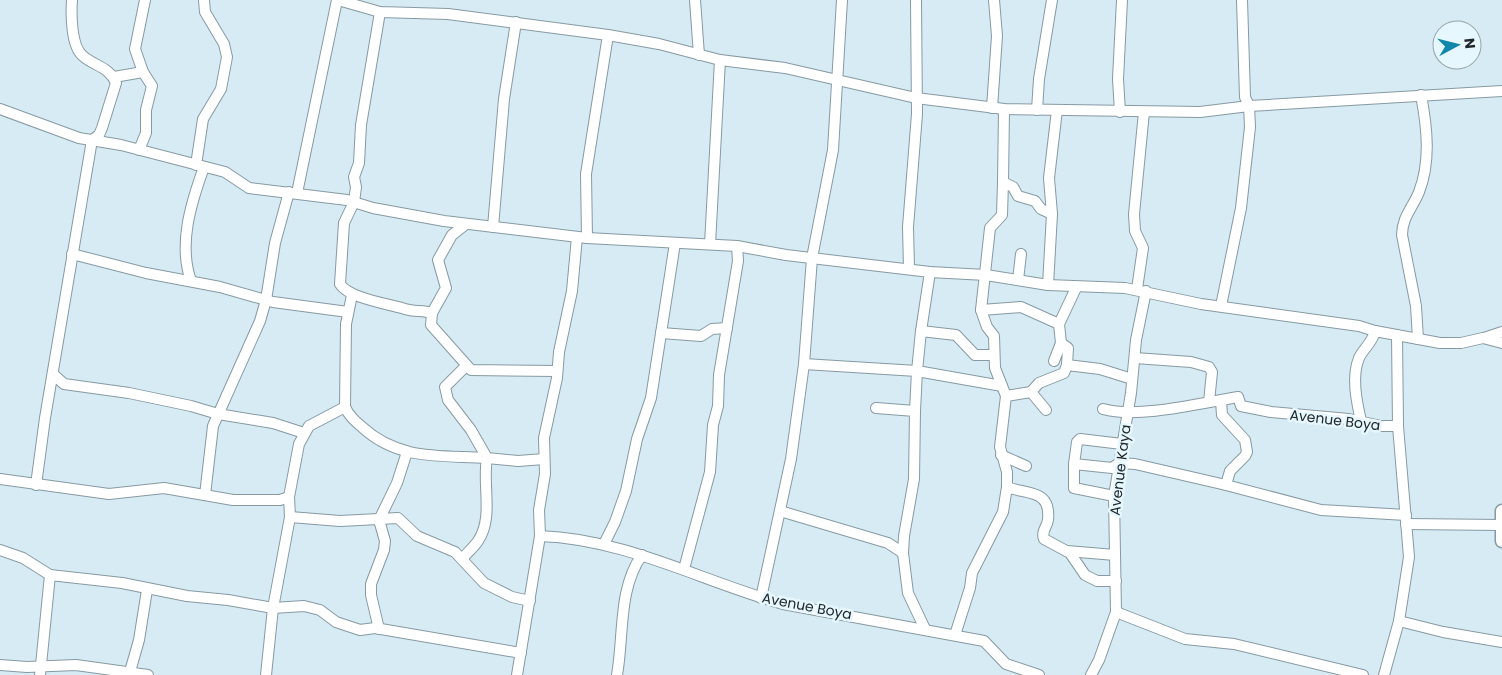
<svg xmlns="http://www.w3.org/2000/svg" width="1502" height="675" font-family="Poppins,sans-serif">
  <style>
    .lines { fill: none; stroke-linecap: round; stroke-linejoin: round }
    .minor-casing { stroke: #879aa3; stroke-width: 12 }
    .tertiary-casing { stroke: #879aa3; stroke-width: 15 }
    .minor { stroke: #fff; stroke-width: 10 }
    .tertiary { stroke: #fff; stroke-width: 12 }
    .labels { text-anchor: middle; stroke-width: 5; stroke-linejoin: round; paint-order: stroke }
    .street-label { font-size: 14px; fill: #20272b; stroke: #e7f7fe }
  </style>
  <rect width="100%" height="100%" fill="#d6ebf4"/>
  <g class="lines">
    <defs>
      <g id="minor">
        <path d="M338 0 380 12 448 14 608 35 659 44 720 60 785 68 916 98 1004 109 1200 112 1249 106 1502 91"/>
        <path d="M695 0 699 55"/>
        <path d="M380 12 361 125 359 163 354 177 356 187 354 202 344 223 340 284C348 298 389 304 405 309 414 312 423 310 432 313"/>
        <path d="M114 77 143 72"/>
        <path d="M992 108 997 36 994 0"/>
        <path d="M0 109 79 138 121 145 225 172 249 188 347 200 373 208 444 221 587 238 737 246 786 255 930 272 986 275 1048 285 1125 288 1201 304 1359 326 1375 331 1440 343H1461L1483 338 1502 343"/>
        <path d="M1004 109 1003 182 1013 187 1018 196 1035 201 1041 209 1052 214 1048 285"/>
        <path d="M1037 110 1039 79 1052 0"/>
        <path d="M1120 112 1118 79 1122 0"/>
        <path d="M139 150 146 133V110L152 86 143 72 135 49 145 0"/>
        <path d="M196 165 203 119 221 89 227 57 224 44 205 12 204 0"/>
        <path d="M1003 182 1002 215 990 228 981 310 987 327 994 336 995 368 1006 396 1000 447 1007 472V487C1028 495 1051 489 1048 520 1047 527 1041 531 1044 539L1070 553 1085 575 1097 581H1116"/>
        <path d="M297 193 337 0"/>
        <path d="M1052 214 1049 178 1057 110"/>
        <path d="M466 224 452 235 438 260 446 288 432 313 431 325 471 370 557 371"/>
        <path d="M493 227 504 99 516 22"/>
        <path d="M587 238 586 174 608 35"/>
        <path d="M710 244 720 60"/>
        <path d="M72 254 146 273 220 287 273 302 348 312"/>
        <path d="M909 268 908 227 917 114 916 0"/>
        <path d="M1018 280 1021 254"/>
        <path d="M191 281C178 244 191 203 204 167"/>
        <path d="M1137 289 1143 248 1135 231 1134 214 1144 112"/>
        <path d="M1221 306 1241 208 1250 127 1249 106 1245 97 1242 0"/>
        <path d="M981 310 1021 307 1059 324"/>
        <path d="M921 331 930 272"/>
        <path d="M661 333 701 336 712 329 727 328"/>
        <path d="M1484 338 1502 332"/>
        <path d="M1418 339 1416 306 1402 235C1402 217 1413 207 1419 192 1431 161 1427 127 1421 95"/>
        <path d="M1061 343 1059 324 1076 288"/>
        <path d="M994 355H975L956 335 921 331 917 371 1002 386"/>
        <path d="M1135 358 1191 362 1209 367 1212 372 1209 402"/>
        <path d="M1054 361 1061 343 1068 348 1067 365"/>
        <path d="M804 364 917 371 915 411"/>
        <path d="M466 366 445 387 448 400 471 430 487 458 518 461 544 459"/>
        <path d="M53 374 64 384 129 393 191 406 218 414 273 423 304 433"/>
        <path d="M1031 392 1039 383 1064 373 1067 365 1100 369 1132 379"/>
        <path d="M1006 396 1031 392 1046 410"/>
        <path d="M1221 401 1222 415 1245 440 1247 452 1245 456 1230 471 1226 485 1321 510 1406 515"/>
        <path d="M345 407C349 416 355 421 362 427 399 461 441 455 487 458 482 485 494 517 478 541 473 548 467 553 462 559"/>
        <path d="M876 408 915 411 914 479 904 536 903 553 908 593 925 629"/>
        <path d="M1103 409C1138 419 1201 403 1238 397L1241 406 1271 412 1349 419 1381 426H1398"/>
        <path d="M1361 421C1357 403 1351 377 1359 358 1363 349 1373 342 1375 331"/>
        <path d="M1001 455 1026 466"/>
        <path d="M1074 464 1077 442 1080 439 1122 444"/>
        <path d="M0 479 109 494 164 488 233 500H280L289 497"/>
        <path d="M36 485 45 418 92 140 99 135 102 128 116 83C110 67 94 66 83 56 71 47 71 14 72 0"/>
        <path d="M205 495 213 426 260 321 266 300 275 243 289 192"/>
        <path d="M1114 496 1074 488V464L1112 468 1119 463 1135 464 1226 485"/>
        <path d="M780 511 888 543 903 553"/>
        <path d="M290 517 340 521 398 518 417 536 455 552 484 583 512 597 530 601"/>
        <path d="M1406 524 1501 525"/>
        <path d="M540 536C626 539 701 581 783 604L984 641 1006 664 1039 675"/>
        <path d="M604 544 615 522 626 491 637 439 651 398 675 243"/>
        <path d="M0 550 23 558 50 575"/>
        <path d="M1067 551 1115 555"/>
        <path d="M684 569 710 472 713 425 718 406 719 375 738 261 737 246"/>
        <path d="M761 598 791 459 804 364 812 258 833 150 842 0"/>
        <path d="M1116 612 1185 639 1234 644 1363 675"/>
        <path d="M1399 621 1443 632 1502 642"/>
        <path d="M379 629 371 595V584L384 550 385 541 379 520 397 483 407 452"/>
        <path d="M955 635 970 588 972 573 1003 512 1007 487"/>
        <path d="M0 665 27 667 76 665 148 675"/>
        <path d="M40 675 50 575 122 583 187 596 228 600 273 608 304 606 320 610 336 622 360 630 375 628 521 653"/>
        <path d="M129 675 139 640 147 590"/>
        <path d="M266 675 273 608 290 517 289 497 299 444 309 426 345 407 346 324 352 295"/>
        <path d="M517 675 540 536 539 510 545 474 544 438 557 378 559 352 572 291 577 237"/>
        <path d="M617 675C624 636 618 588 642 555"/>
        <path d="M1091 675 1099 660 1116 612 1114 496 1131 393 1136 340 1146 291"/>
        <path d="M1384 675 1399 621 1409 557 1398 426 1397 335"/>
      </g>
      <path id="tertiary" d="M1502 511V541"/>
    </defs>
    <use href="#minor" class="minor-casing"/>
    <use href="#tertiary" class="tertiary-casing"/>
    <use href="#minor" class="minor"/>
    <use href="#tertiary" class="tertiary"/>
  </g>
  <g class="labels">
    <g class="street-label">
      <text transform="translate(1335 420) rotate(7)" y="5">Avenue Boya</text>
      <text transform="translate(1120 470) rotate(-83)" y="5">Avenue Kaya</text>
      <text transform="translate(807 606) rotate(11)" y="5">Avenue Boya</text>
    </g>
  </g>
  <g transform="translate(1457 45) rotate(83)"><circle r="24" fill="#e7f7fe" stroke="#97a4aa"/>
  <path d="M0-4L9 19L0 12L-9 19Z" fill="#1087ab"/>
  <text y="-8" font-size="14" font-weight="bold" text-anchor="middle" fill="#20272b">N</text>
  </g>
</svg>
